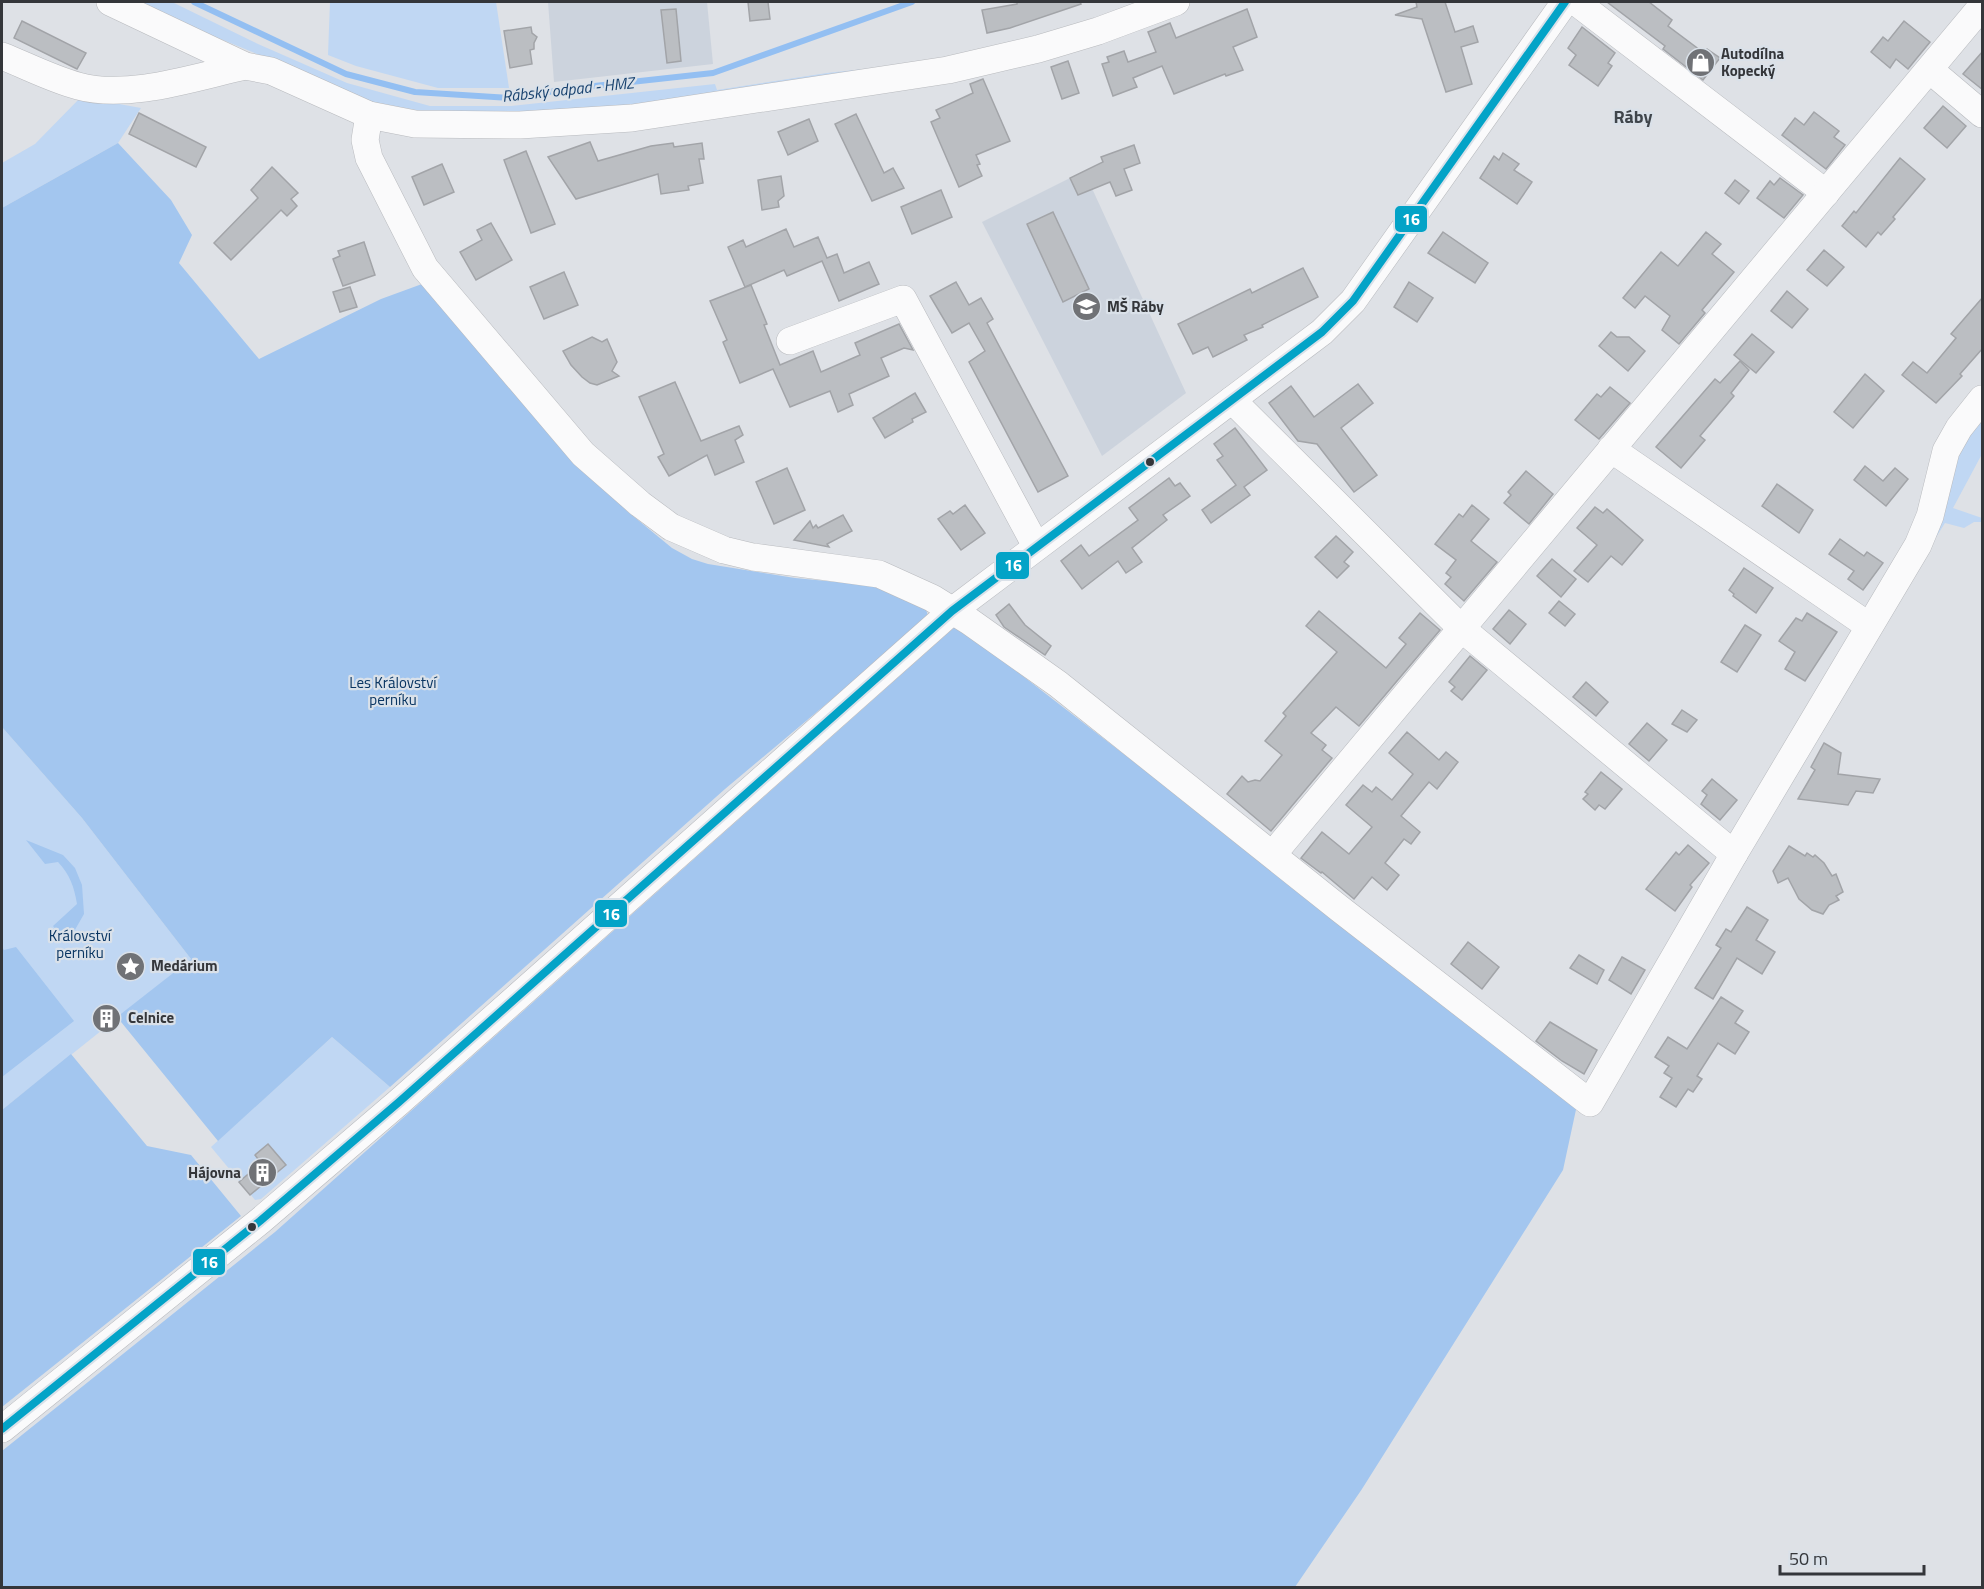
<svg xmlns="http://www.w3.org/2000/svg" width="1984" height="1589" font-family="'Titillium Web',sans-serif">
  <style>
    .built { fill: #ccd3dd }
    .green { fill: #c0d7f3 }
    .forest { fill: #a3c6ef }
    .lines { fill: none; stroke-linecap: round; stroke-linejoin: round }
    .stream { stroke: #93bff2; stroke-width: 6 }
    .building { fill: #bbbec2; stroke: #a2a4a8; stroke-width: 1.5 }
    .minor-casing { stroke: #b8babe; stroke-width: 28 }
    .minor { stroke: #fafafb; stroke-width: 27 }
    .bus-1-casing { stroke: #dae1e9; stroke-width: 12 }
    .bus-1 { stroke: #03a3c7; stroke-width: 8 }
    .bus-dot { fill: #34363a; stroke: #dae1e9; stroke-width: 2 }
    .labels { text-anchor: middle; stroke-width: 4.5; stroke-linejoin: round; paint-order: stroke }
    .poi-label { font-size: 15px; font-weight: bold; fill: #34363a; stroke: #dae1e9; text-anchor: start }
    .park-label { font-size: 15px; fill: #093562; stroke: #dae1e9 }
    .water-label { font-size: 16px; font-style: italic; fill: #17416e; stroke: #dae1e9 }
    .quarter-label { font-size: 18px; font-weight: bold; fill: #40464c; stroke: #dae1e9 }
    .line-badge { stroke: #dae1e9; stroke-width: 2 }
    .badge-label { font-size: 16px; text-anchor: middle; font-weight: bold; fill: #fff }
  </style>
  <rect width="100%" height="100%" fill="#dee1e6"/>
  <g class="built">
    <path d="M548 2H707L713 64 554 82Z"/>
    <path d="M1084 171 1186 393 1102 456 982 222Z"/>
  </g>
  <g class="green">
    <path d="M130 2H172L258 44 347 83 430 106H511L715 84 717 90 827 73 928 62 651 110 454 117 351 98 257 54Z"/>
    <path d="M330 2H496L509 88H438L356 66 328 55Z"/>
    <path d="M81 97 141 108 118 143 2 208V163L35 144Z"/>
    <path d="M1982 410V454L1953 508 1982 518V522H1974L1964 528 1945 523 1923 558 1954 449Z"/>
    <path d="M2 727 82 818 191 959 2 1110Z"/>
    <path d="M332 1037 390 1087 261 1199 255 1200 211 1147Z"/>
  </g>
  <g class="forest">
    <path d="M118 143 171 200 192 235 179 263 259 359 381 299 422 284 572 457 627 511 672 548 692 559 708 564 795 578 889 587 926 609 928 616 925 621 725 789 390 1087 332 1037 218 1141 117 1017 191 959 82 818 2 727V208Z"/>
    <path d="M957 625 1577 1105 1563 1170 1362 1489 1295 1587 2 1588V1451L275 1232Z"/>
    <path d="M26 840 63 855 75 868 82 885 84 914 68 942 63 939 53 926 77 904C74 886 70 875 58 862L45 864Z"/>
    <path d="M2 947 4 950 16 947 74 1021 2 1077Z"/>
    <path d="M71 1054 147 1146 191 1155 241 1216 2 1407V1110Z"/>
  </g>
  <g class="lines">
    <path class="stream" d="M194 2 346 74 415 92 510 98 567 89 713 73 912 2"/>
  </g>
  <g class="building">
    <path d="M748 2H768L770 19 750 21Z"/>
    <path d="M1017 2H1080L1081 4 1010 28 987 33 982 10 1017 4Z"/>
    <path d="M1416 2H1445L1455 32 1473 26 1478 42 1461 47 1472 84 1446 92 1422 19 1395 15 1417 7Z"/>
    <path d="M1607 2H1649L1672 20 1668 26 1704 53 1707 49 1720 58 1703 80 1663 49 1665 46Z"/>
    <path d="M676 9 681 61 667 63 661 10Z"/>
    <path d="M1247 9 1257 37 1233 47 1243 70 1226 76 1225 74 1174 94 1162 66 1133 78 1137 87 1113 96 1102 64 1109 62 1107 57 1124 51 1128 62 1156 52 1148 32 1170 23 1176 38Z"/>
    <path d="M22 21 86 53 77 69 14 38Z"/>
    <path d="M1904 21 1930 42 1908 69 1896 59 1890 68 1871 52 1883 37 1888 41Z"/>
    <path d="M531 27 532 33 537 37 534 43V49L530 50 532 64 510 68 504 31Z"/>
    <path d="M1582 27 1615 53 1608 63 1612 66 1598 86 1569 65 1576 55 1568 48Z"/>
    <path d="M1983 51V90L1963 74Z"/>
    <path d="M1068 61 1079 93 1062 99 1051 67Z"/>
    <path d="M983 79 1010 141 976 155 980 164 977 165 982 176 959 187 931 122 940 118 936 110 973 93 970 84Z"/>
    <path d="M1943 106 1966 126 1947 148 1924 128Z"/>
    <path d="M1814 112 1839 131 1834 137 1845 145 1826 169 1782 135 1795 118 1804 125Z"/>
    <path d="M139 113 206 147 196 167 129 134Z"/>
    <path d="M856 114 884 173 893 168 904 188 872 201 835 124Z"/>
    <path d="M809 119 818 141 788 155 778 132Z"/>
    <path d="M590 142 598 161 651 146 673 143 674 147 702 143 704 159H699L703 183 688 186 689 190 661 194 658 174 576 199 548 157Z"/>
    <path d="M1134 145 1140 163 1124 169 1132 190 1116 196 1110 182 1078 195 1070 178 1103 162 1101 157Z"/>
    <path d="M526 151 555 224 531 233 504 160Z"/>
    <path d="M1503 153 1519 164 1514 170 1532 182 1517 204 1480 178 1494 156 1499 160Z"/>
    <path d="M1900 158 1925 179 1893 217 1895 219 1881 235 1878 232 1866 247 1842 226 1854 211 1856 213Z"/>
    <path d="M442 164 454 192 424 205 412 177Z"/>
    <path d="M272 167 298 193 291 199 297 206 287 216 281 210 231 260 214 243 258 198 251 190Z"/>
    <path d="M781 176 784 196 778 201 779 207 762 210 758 180Z"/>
    <path d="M1780 178 1803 195 1784 218 1757 198 1770 181 1774 185Z"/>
    <path d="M1735 180 1749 191 1739 204 1725 193Z"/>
    <path d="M941 190 952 217 912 234 901 207Z"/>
    <path d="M1053 212 1089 289 1063 302 1027 224Z"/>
    <path d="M491 223 512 260 476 280 460 252 482 240 477 230Z"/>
    <path d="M786 229 794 247 818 237 827 258 837 254 844 273 869 262 879 284 839 301 822 261 787 276 784 270 745 287 728 247 743 240 746 247Z"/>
    <path d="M1443 232 1488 263 1475 283 1428 253Z"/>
    <path d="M1706 232 1721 244 1712 254 1734 272 1702 310 1705 313 1679 344 1662 330 1670 316 1645 296 1635 308 1623 298 1661 252 1678 266Z"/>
    <path d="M364 242 375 275 343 286 333 259 340 256 338 251Z"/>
    <path d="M1824 250 1844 267 1827 286 1807 270Z"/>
    <path d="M1303 268 1318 297 1262 325 1263 327 1244 335 1247 340 1213 357 1208 347 1193 354 1178 324 1250 289 1252 293Z"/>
    <path d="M564 272 578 305 544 319 530 287Z"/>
    <path d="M956 282 969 305 981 298 993 319 987 323 1068 476 1038 492 969 362 985 351 969 323 952 333 930 296Z"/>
    <path d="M1409 282 1433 298 1417 322 1394 307Z"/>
    <path d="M751 285 767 324 764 325 780 365 813 351 821 372 860 355 855 343 899 324 913 350 904 348 881 358 889 376 849 394 853 405 838 412 830 391 790 407 773 369 740 383 723 342 727 340 710 301Z"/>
    <path d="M350 287 357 307 340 312 333 292Z"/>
    <path d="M1787 291 1808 309 1792 328 1771 311Z"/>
    <path d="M1983 297V348L1960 374 1962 376 1936 403 1902 375 1913 362 1927 373 1956 338 1951 334Z"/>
    <path d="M1611 332 1617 337H1629L1645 351 1628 371 1599 346Z"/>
    <path d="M1752 334 1774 352 1756 373 1734 355Z"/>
    <path d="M592 337 602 342 607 339 617 362 612 371 619 376 597 385 590 383 582 377 571 365 563 351Z"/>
    <path d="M1740 361 1749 370 1731 393 1734 396 1700 436 1705 440 1681 468 1656 447 1715 379 1720 383Z"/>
    <path d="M1865 374 1884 391 1853 428 1834 412Z"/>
    <path d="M675 382 701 441 739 426 743 435 735 440 744 462 715 475 707 455 669 476 658 457 664 454 639 397Z"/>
    <path d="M1358 384 1373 403 1341 428 1377 475 1354 492 1317 444 1298 441 1269 403 1291 386 1314 417Z"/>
    <path d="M1610 387 1630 403 1599 439 1575 420 1597 394 1601 397Z"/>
    <path d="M915 393 926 412 912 419 913 422 885 438 873 418Z"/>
    <path d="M1235 428 1267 470 1244 487 1250 495 1211 523 1202 510 1236 485 1217 460 1223 456 1214 444Z"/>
    <path d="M1865 466 1883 481 1895 468 1908 479 1886 506 1854 480Z"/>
    <path d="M787 468 805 510 774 524 756 482Z"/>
    <path d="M1526 471 1553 494 1529 524 1504 503 1511 495 1508 492Z"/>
    <path d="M1169 478 1175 486 1180 483 1190 496 1163 515 1167 520 1132 548 1142 562 1126 573 1118 561 1082 589 1061 561 1081 545 1089 556 1138 520 1129 508Z"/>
    <path d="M1777 484 1813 510 1799 533 1762 506Z"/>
    <path d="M965 505 985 533 961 550 938 519 950 511 953 514Z"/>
    <path d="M1472 505 1489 519 1471 541 1497 562 1464 601 1445 584 1451 577 1446 573 1456 560 1435 544 1459 514 1463 517Z"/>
    <path d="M1595 507 1603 513 1607 509 1643 540 1622 565 1611 556 1588 582 1574 571 1597 545 1577 528Z"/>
    <path d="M843 515 852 531 827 544 829 547 794 540 810 521 813 528 816 525 818 528Z"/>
    <path d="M1336 536 1353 552 1344 562 1349 566 1337 578 1315 557Z"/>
    <path d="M1840 539 1864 556 1867 552 1883 563 1863 590 1848 579 1854 571 1829 554Z"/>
    <path d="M1552 559 1576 579 1561 597 1537 576Z"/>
    <path d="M1744 568 1773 588 1756 613 1733 596 1734 594 1729 590Z"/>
    <path d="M1559 601 1575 614 1565 626 1549 613Z"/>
    <path d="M1009 604 1025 625 1051 646 1045 655 1004 627 996 615Z"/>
    <path d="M1509 610 1526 624 1510 644 1493 629Z"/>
    <path d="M1319 611 1386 668 1406 644 1399 638 1420 613 1440 630 1359 726 1336 707 1311 733 1326 745 1322 750 1332 758 1271 831 1227 794 1242 776 1248 782 1255 780 1260 781 1282 755 1265 741 1286 716 1283 713 1337 652 1306 626Z"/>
    <path d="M1807 613 1837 632 1805 681 1785 669 1795 652 1779 641 1796 618 1802 621Z"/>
    <path d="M1745 625 1761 635 1737 672 1721 662Z"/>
    <path d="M1470 656 1487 670 1462 700 1451 691 1455 687 1449 682Z"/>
    <path d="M1586 682 1608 702 1596 716 1573 697Z"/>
    <path d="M1682 710 1697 720 1687 732 1672 724Z"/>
    <path d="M1647 723 1667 740 1649 761 1629 744Z"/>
    <path d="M1407 732 1439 760 1446 752 1458 762 1437 789 1429 782 1401 816 1420 832 1411 844 1404 839 1385 863 1399 875 1387 890 1372 877 1354 899 1322 872 1321 873 1301 858 1322 832 1349 854 1372 827 1346 805 1363 785 1372 792 1376 787 1392 800 1413 774 1389 753Z"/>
    <path d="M1824 743 1841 753 1838 774 1880 779 1873 793 1856 791 1848 805 1798 799 1815 770 1811 767Z"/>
    <path d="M1601 772 1622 789 1605 809 1599 805 1595 810 1583 799 1588 794 1585 792Z"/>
    <path d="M1712 779 1737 800 1720 820 1701 804 1707 795 1702 791Z"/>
    <path d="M1688 845 1709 863 1690 885 1692 887 1675 911 1646 889 1676 852 1679 855Z"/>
    <path d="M1789 846 1805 856 1807 853 1813 857 1815 855 1824 863 1832 876 1836 874 1843 892 1836 896 1839 900 1829 905 1823 914 1812 910 1799 899 1788 878 1778 883 1773 871Z"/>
    <path d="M1747 907 1768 920 1756 940 1775 952 1762 974 1737 958 1713 999 1695 988 1721 948 1716 945 1726 929 1731 932Z"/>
    <path d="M1468 942 1499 967 1482 989 1451 964Z"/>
    <path d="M1579 955 1604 970 1597 984 1570 968Z"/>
    <path d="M1622 957 1645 970 1631 994 1609 980Z"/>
    <path d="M1721 997 1743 1011 1735 1023 1749 1032 1735 1054 1718 1043 1697 1076 1702 1079 1693 1092 1688 1089 1676 1107 1660 1097 1672 1078 1664 1073 1669 1066 1655 1057 1668 1037 1687 1049Z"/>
    <path d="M1550 1022 1597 1050 1584 1074 1562 1061 1536 1041Z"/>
    <path d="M268 1144 286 1165 250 1195 239 1182 261 1163 255 1155Z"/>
  </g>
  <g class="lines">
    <defs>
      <g id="minor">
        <path d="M110 2 245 66 271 71 369 115 415 124 520 125 632 118 948 70 1038 49 1098 31 1176 2"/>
        <path d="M1576 2 1826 193"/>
        <path d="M2 56C27 66 52 79 78 86 128 100 195 77 245 66"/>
        <path d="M1930 70 1982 114"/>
        <path d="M369 115 365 140 369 158 425 268 583 454 640 504 671 527 724 550 753 557 879 574 932 598 969 621 1058 684 1340 909 1590 1103 1734 854 1918 545 1930 516 1946 451 1959 428 1982 399"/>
        <path d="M790 341 903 299 1036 546"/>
        <path d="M1232 400 1462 629 1734 854"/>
        <path d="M1611 449 1869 626"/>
        <path d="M1273 854 1982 6"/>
        <path d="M2 1429 260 1221 399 1102 952 611 1322 332 1353 301 1565 2"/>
      </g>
    </defs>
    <use href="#minor" class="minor-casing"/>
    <use href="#minor" class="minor"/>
    <defs>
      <path id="bus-1" d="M2 1429 260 1221 399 1102 952 611 1322 332 1353 301 1565 2"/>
    </defs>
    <use href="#bus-1" class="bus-1-casing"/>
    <use href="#bus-1" class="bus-1"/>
  </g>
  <defs>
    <symbol id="shop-disc" viewBox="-11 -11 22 22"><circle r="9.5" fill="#707276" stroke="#dae1e9"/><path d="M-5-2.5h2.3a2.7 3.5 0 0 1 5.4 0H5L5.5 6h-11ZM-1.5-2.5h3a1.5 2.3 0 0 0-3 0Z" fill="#fff"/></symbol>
    <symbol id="school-disc" viewBox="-11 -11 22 22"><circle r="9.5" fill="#707276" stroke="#dae1e9"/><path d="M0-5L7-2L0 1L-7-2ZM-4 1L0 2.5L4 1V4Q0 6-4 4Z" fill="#fff"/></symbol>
    <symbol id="sight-disc" viewBox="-11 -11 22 22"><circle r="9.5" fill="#707276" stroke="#dae1e9"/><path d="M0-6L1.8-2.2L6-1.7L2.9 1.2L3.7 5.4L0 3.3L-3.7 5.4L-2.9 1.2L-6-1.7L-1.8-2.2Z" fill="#fff"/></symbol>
    <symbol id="building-disc" viewBox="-11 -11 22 22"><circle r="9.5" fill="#707276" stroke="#dae1e9"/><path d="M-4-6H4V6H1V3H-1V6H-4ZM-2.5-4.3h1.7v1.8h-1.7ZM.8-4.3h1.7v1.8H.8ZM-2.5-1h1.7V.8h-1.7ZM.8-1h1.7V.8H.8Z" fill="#fff"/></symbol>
  </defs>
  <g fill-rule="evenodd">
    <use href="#shop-disc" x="1684" y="46" width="33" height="33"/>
    <use href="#school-disc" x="1070" y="290" width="33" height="33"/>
    <use href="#sight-disc" x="114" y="950" width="33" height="33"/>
    <use href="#building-disc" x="90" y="1002" width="33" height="33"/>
    <use href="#building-disc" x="246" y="1156" width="33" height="33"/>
  </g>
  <g class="bus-dot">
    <circle cx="1150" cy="462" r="5"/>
    <circle cx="252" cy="1227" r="5"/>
  </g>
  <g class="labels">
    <g class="poi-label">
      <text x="1721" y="59">Autodílna<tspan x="1721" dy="17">Kopecký</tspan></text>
      <text x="1107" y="312">MŠ Ráby</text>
      <text x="151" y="971">Medárium</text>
      <text x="128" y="1023">Celnice</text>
      <text x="241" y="1178" text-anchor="end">Hájovna</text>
    </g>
    <g class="park-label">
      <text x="393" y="688">Les Království<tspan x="393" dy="17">perníku</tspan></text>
      <text x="80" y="941">Království<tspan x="80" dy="17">perníku</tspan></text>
    </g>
    <g class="water-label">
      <text transform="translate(568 89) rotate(-6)" y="6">Rábský odpad - HMZ</text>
    </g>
    <g class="quarter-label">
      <text x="1633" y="123">Ráby</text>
    </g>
  </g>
  <g class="line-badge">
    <rect x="1394" y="205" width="34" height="28" rx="6" fill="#03a3c7"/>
    <rect x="995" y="551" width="35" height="29" rx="6" fill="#03a3c7"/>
    <rect x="594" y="899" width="34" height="29" rx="6" fill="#03a3c7"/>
    <rect x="192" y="1248" width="34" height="28" rx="6" fill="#03a3c7"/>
  </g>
  <g class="badge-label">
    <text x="1411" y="225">16</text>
    <text x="1013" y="571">16</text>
    <text x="611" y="920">16</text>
    <text x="209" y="1268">16</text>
  </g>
  <rect width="1984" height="1589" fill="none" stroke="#34363a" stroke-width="6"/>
  <path d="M1780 1565v9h144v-9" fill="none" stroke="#34363a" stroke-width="3"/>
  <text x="1789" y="1565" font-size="18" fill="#34363a" stroke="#dae1e9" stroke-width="4.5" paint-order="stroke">50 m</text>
</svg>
